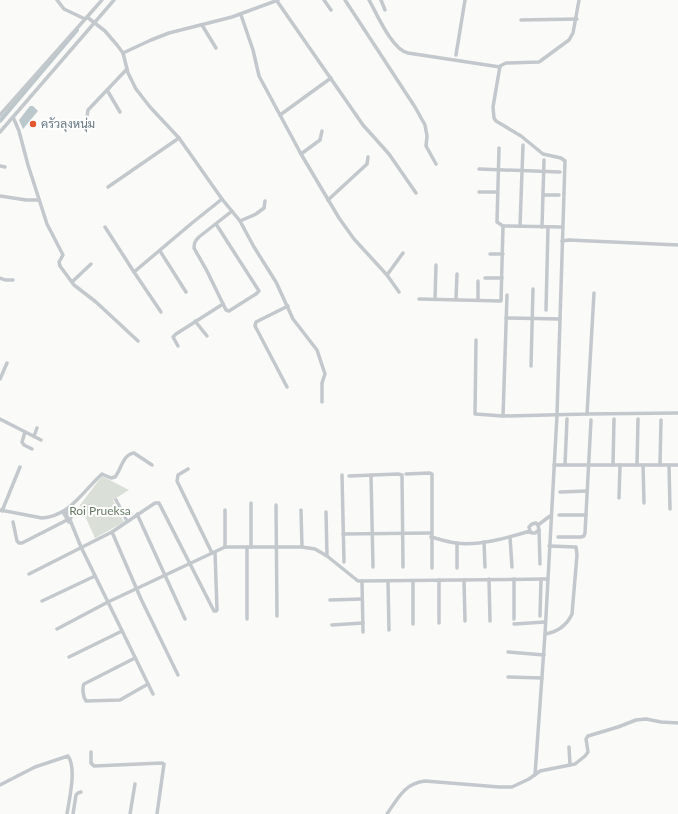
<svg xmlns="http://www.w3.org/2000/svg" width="678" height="814" font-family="Lato,Sarabun,sans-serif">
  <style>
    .green { fill: #dadfd7 }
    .water { fill: #bbc7cb }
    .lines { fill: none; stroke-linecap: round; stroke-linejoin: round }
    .canal { stroke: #bbc7cb; stroke-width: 4 }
    .minor { stroke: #c3c8cc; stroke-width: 3.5 }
    .poi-dot { fill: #e4572e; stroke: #fff; stroke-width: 1.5 }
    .labels { text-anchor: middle; stroke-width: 4; stroke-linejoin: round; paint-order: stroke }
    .poi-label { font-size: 12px; fill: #657683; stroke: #fff; text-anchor: start }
    .park-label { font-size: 12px; fill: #687a64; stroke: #fff }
  </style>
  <rect width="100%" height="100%" fill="#fafaf8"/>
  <path class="green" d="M102 476 129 490 113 500 124 522 95 538 80 505Z"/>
  <path class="water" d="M30 106H33L38 111 23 129 19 120Z"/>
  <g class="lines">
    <path class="canal" d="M0 121 77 30"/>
    <g class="minor">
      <path d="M57 0 64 9 85 19"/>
      <path d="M324 0 331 10"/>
      <path d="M345 0 415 107 425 125 427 136 426 146 436 164"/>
      <path d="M369 0C377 14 392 50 408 53L500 67"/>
      <path d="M381 0 385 10"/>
      <path d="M277 1 363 125 389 154 416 193"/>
      <path d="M241 15 253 50 259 76 301 154 339 218 354 239 387 275 399 292"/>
      <path d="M87 17 105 31 117 45 123 53 128 73 136 89 150 107 179 138 222 199 240 221 254 247 276 282 293 319 317 350 325 374 322 383V402"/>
      <path d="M521 20 577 19"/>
      <path d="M202 25 216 48"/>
      <path d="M123 53 151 40 169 33 232 17 278 0"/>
      <path d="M456 55 465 0"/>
      <path d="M107 90 120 112"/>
      <path d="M0 115 102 0"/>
      <path d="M280 115 331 78"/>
      <path d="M13 117 19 131 28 165 47 224 63 255 59 262 60 266 74 285 96 302 138 341"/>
      <path d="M79 127 86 123 88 110 127 69"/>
      <path d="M0 132 114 0"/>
      <path d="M499 148 497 222 503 226 562 227"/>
      <path d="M301 154 320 140 322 131"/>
      <path d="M0 166 5 167"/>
      <path d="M479 169 560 172"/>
      <path d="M108 187 179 138"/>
      <path d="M479 192H497"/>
      <path d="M543 195H559"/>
      <path d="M0 196 26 200H39"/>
      <path d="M328 200 367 164 368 157"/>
      <path d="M240 221 256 214 264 208 265 201"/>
      <path d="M216 224 259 291 256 294 229 311 226 310 207 271 194 248C194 243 195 241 199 237L232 211"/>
      <path d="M520 226 523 145"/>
      <path d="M105 227 134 272 192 223 222 199"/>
      <path d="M542 227 544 160"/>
      <path d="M562 241 569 240 678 245"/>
      <path d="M160 251 186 292"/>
      <path d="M490 254H503"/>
      <path d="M134 272 161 312"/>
      <path d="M387 275 403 253"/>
      <path d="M0 278 5 280H13"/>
      <path d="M485 278H502"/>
      <path d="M72 282 91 264"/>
      <path d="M419 299 501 301 503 226"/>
      <path d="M435 299 436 265"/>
      <path d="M456 299 457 274"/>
      <path d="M478 300V281"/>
      <path d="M546 310 548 227"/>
      <path d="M506 318 560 319"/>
      <path d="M195 321 207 336"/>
      <path d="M476 340 475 414 503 416 587 414 594 293"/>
      <path d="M178 346 173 337 176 334 223 304"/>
      <path d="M531 366 533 289"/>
      <path d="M0 379 7 363"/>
      <path d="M287 387 255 326 256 322 288 306"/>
      <path d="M587 414 678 413"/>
      <path d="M503 416 507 295"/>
      <path d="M0 419 41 440"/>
      <path d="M25 432 22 442 24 445 32 449"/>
      <path d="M34 436 37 428"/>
      <path d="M554 465H678"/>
      <path d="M565 465 567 419"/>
      <path d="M613 465 614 419"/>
      <path d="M637 465 638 419"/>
      <path d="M643 465 644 503"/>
      <path d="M660 465 661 420"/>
      <path d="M669 465 670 509"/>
      <path d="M188 469 178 475 177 481 212 553"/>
      <path d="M406 474 430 473 432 474V568"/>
      <path d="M342 475 344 562"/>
      <path d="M371 475 373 567"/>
      <path d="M349 476 398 474 402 475 403 567"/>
      <path d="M560 492 587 491"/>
      <path d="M619 498 620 465"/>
      <path d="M116 500 127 521"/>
      <path d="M251 503V547"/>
      <path d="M276 505 277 616"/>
      <path d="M0 510 42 518C70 516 83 491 102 474L111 478 115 477C121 470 123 454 134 453L152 465"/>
      <path d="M66 510 81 547 153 694"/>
      <path d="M225 510V547"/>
      <path d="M301 510 302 547"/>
      <path d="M2 511 20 467"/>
      <path d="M63 512 69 522"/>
      <path d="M326 512 327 556"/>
      <path d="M137 514 185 619"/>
      <path d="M559 515H586"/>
      <path d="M13 522 17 541 19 543H22L71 518"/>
      <path d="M538 525 550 516"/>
      <path d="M539 530 540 564"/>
      <path d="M112 532 141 599 178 675"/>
      <path d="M343 534 431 533"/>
      <path d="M431 537C439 539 447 542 456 543 479 546 507 538 530 531L532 533H535L539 530 538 525 536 523 532 524 529 527 530 531"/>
      <path d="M510 537 512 567"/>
      <path d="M558 537H581L584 536 585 533 591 420"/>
      <path d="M484 542 485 567"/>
      <path d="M457 543V568"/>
      <path d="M29 574 112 532 155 503H159L214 611H216L217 610 215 552"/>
      <path d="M489 579 490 621"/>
      <path d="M464 580 465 621"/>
      <path d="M362 581 363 632"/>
      <path d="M388 581 389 630"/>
      <path d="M330 600 362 599"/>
      <path d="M42 601 95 576"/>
      <path d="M540 616 541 579"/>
      <path d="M247 619V547"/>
      <path d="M514 619V579"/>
      <path d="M439 623V580"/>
      <path d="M413 624V581"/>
      <path d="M514 624 545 622"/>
      <path d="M332 625 363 623"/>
      <path d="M57 629 108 602 225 547H302L315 549 327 556 358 581 548 579"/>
      <path d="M545 634C557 632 567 625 572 614L577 555 576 547 549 546"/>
      <path d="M508 652 544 655"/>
      <path d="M69 657 122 631"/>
      <path d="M135 658 84 684C82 688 83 697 86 701L120 700 148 684"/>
      <path d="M508 677 542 678"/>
      <path d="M569 747 570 765"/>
      <path d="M91 752V763L94 766 162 763 164 764 157 814"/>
      <path d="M535 775 545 634 557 415 565 161 561 158 543 154 521 136 496 121 494 118 493 107 500 66 506 63 539 62 569 40 573 33 579 0"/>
      <path d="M0 785 35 767 68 756C77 768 69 800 67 814"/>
      <path d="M73 814 76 795 78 793 81 792"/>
      <path d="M130 814 135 784"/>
      <path d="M387 814C398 798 405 783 425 781L499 787H512L529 779 540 771 575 764 585 756 588 752 586 739 588 736 618 727 636 720 646 719 661 722 678 723"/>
    </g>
  </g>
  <circle class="poi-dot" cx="33" cy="124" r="4"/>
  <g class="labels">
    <g class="poi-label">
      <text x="41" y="128">ครัวลุงหนุ่ม</text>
    </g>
    <g class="park-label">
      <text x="100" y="515">Roi Prueksa</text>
    </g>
  </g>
</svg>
